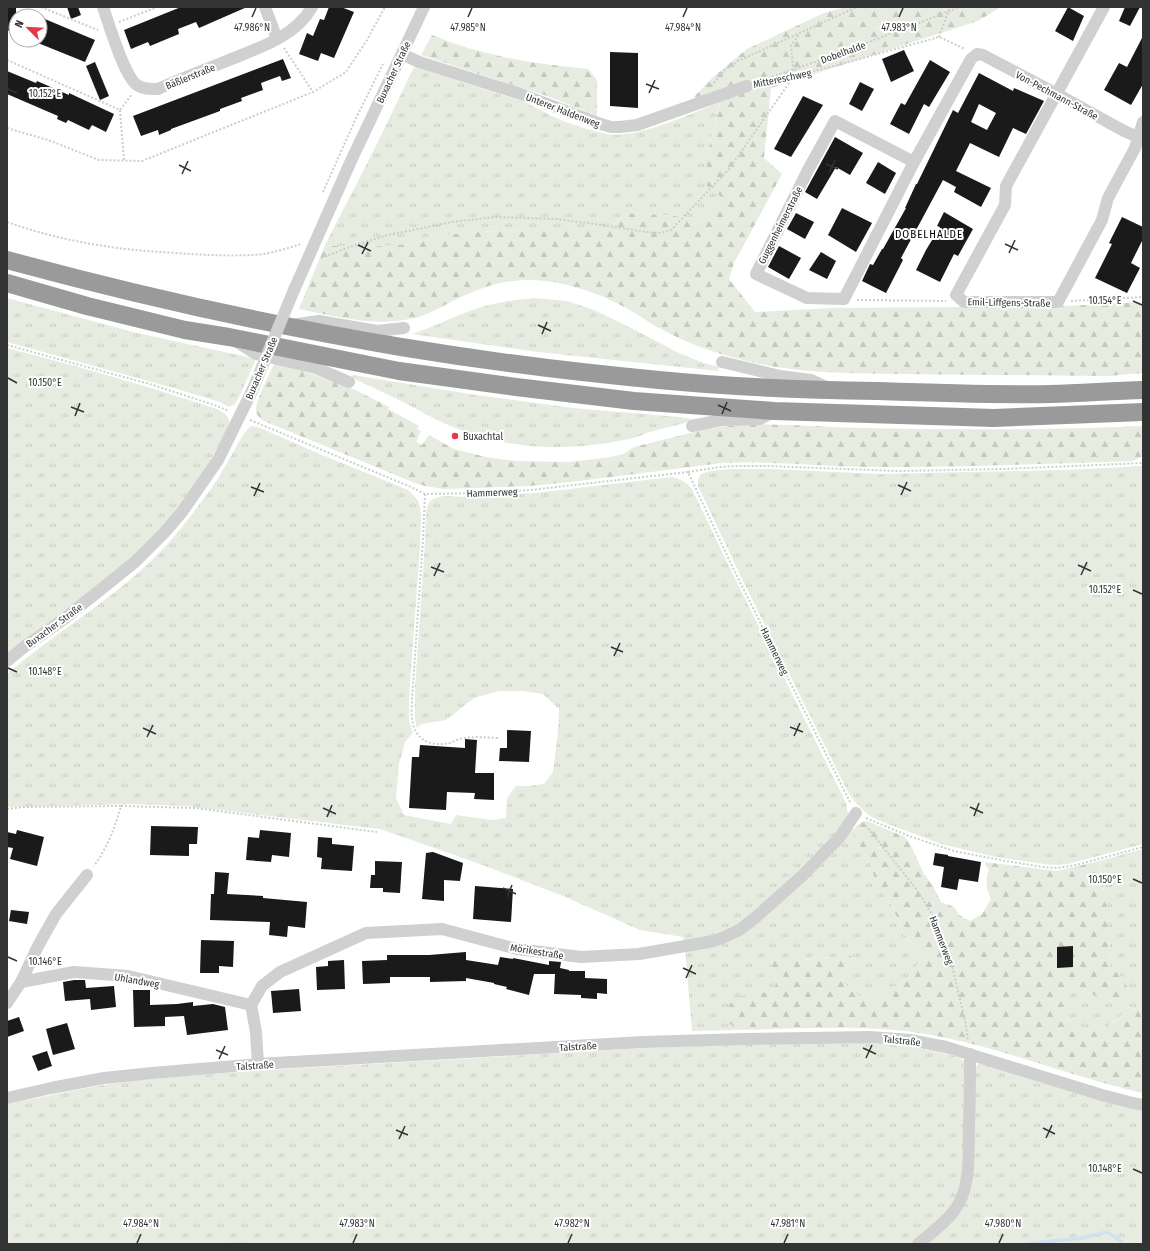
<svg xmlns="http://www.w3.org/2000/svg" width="1150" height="1251" font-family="'Fira Sans Condensed',sans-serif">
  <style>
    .grass { fill: url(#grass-tufts) }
    .forest { fill: url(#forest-firs) }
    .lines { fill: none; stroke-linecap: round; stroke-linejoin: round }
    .stream { stroke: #cfe2ee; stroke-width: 3.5 }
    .building { fill: #1a1a1a; fill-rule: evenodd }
    .path { stroke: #cdcdcd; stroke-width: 2; stroke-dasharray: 2 2; stroke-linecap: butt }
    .minor { stroke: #d0d0d0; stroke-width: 12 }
    .highway { stroke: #9a9a9a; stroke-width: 18 }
    .minor-bridge { stroke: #d0d0d0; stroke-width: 12 }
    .ticks { fill: none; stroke: #333; stroke-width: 1.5 }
    .poi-dot { fill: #e63946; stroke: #fff; stroke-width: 1.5 }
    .labels { text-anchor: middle; stroke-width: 4; stroke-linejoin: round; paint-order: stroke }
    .street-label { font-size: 10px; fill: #333; stroke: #fff }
    .poi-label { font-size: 10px; fill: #333; stroke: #fff; text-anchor: start }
    .neighbourhood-label { font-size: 11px; letter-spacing: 1px; fill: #000; stroke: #fff }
    .ticks-label { font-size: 10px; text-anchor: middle; fill: #333; stroke: #fff; stroke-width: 4; stroke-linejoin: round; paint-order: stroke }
  </style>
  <defs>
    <pattern id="grass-tufts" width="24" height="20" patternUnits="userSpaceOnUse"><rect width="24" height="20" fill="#e6ecdf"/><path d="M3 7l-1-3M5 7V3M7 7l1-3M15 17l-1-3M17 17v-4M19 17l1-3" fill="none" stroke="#c6cbc0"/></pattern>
    <pattern id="forest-firs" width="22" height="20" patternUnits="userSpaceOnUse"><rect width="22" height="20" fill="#e6ecdf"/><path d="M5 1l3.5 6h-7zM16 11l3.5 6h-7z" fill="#c6cbc0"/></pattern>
  </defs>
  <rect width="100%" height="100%" fill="#fff"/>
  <g class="grass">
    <path d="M414 67 519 100C535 106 548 115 563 121 577 126 592 131 607 134 634 140 693 113 720 102L708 152 727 201 704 219 664 215 627 213 616 223 605 229H545L480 232 444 235 416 243 386 246 349 247 325 245 376 146Z"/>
    <path d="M7 298 133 332 256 359 239 397 235 404 229 407 220 402 177 389 7 342Z"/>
    <path d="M534 298 567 301 594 310 631 328 677 352 703 363 719 367 718 371 538 352 412 334C432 328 450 318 470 311 491 303 512 300 534 298Z"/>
    <path d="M7 348 75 366 151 388 214 408C241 418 226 431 216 450 198 484 174 518 146 545 104 586 54 619 7 653Z"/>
    <path d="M353 375 476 395 573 408 680 417 697 420C681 424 665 428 650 432 643 434 636 438 629 439 572 451 517 451 461 430 443 424 426 414 409 405 390 396 371 386 352 378Z"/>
    <path d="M251 426 258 427 315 452 408 490 417 499 420 506 421 517 420 548 409 696V722L413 733 405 742 399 764 396 798 404 815 451 824 456 815 492 820 506 818 507 798 516 786H529L544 784 553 772 558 731 559 709 543 694 523 691H499L474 698 446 720 421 724 417 728 415 720V688L425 543 426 511 428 505 431 500 442 496 468 497 536 493 672 477C681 479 686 482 692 489L725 558 846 803 848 814 844 825 792 882 726 934 684 944 683 937 640 930 563 896 480 864 380 829 185 806 135 804 7 807V674C58 630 118 597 165 547 184 526 201 503 217 480 223 470 228 461 234 451 239 442 243 433 251 426Z"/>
    <path d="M1143 466V844L1083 860 1067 864 1051 865 996 857 941 844 880 821 867 814 854 801 847 790 744 583 698 486V481L700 475 704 473 710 471 730 469H770L879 474 1068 470Z"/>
    <path d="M854 828 853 833 872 867 875 882 892 906 905 935 924 957 901 985 883 989 873 1003C860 997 851 992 842 980L855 965 852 956H843L795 961 770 962 776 983 773 991 756 995 729 1023 737 1030 692 1031 685 948 720 941 850 830Z"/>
    <path d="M1143 849V1011L1129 1007C1119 1018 1108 1030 1092 1031 1087 1031 1074 1023 1068 1021L1061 1000V988L1086 992 1114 1002 1123 978 1111 968 1108 918 1099 861Z"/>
    <path d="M834 1042C871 1043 906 1044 942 1053 950 1055 959 1056 965 1062L966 1097 961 1182 952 1207 927 1231 910 1244H7V1104L81 1089 127 1081 251 1071 645 1048Z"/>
    <path d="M979 1063 1143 1109V1244H926L957 1216 975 1072 976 1067Z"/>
  </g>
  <g class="forest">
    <path d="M846 7H1001L978 21 771 88 764 158 782 174 734 263 729 279 755 312 832 308 1066 306 1143 302V373L1107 376C1040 375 973 375 905 374 852 373 795 374 743 360 715 353 686 343 661 329 649 323 639 315 628 309 603 295 575 285 546 281 514 277 489 284 461 297 446 304 434 312 419 317 379 328 338 317 299 309L325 245 349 247 386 246 416 243 444 235 480 232 545 229H605L616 223 627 213 664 215 704 219 726 201 705 184 708 152 720 103 694 97 713 77 747 49 824 13Z"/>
    <path d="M432 35C483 56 534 64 588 69L597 80V116L550 97 421 55Z"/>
    <path d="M275 362C302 370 329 379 355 390 366 395 377 401 389 407L388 409 419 426 417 429 421 431 416 442 422 445 429 435 454 449 486 457 515 461 569 462 611 457 623 454 634 447 702 430 726 426 744 424C784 424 823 427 863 428 956 430 1050 430 1143 426V456L1133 461C1045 464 958 467 870 467 820 466 771 461 722 463L571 482 529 486 444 489 425 486 415 483 264 421C260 418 257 416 256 411 255 401 270 373 275 362Z"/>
    <path d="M867 821 905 837 910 844 924 874 933 886 941 902 954 907 959 915 970 921 982 914 991 899C986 889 985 880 989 870L985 864V862L1057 871 1099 861 1108 918 1111 968 1123 978 1130 994 1114 1002 1086 992 1061 988V1000L1068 1021C1074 1023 1087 1031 1092 1031 1108 1030 1119 1018 1129 1007L1143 1011V1093C1075 1078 1011 1051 942 1037 875 1023 806 1029 737 1030L729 1023 726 1015 729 1005 738 997 773 991 776 983 770 962C779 958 787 955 795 961L843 956H852L856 965 842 980C851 992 860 997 873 1003L883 989 901 985 924 957 905 935 892 906 875 882 872 867 853 833C855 825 859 823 867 821Z"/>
  </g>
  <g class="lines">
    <g class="stream">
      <path d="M229 1244H248"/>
      <path d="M1027 1244 1082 1238 1107 1232 1121 1241 1122 1244"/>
    </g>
  </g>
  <g class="building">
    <path d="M7 7H16V34L7 30Z"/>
    <path d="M67 7H78L81 15 71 19Z"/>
    <path d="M181 7H247L199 28 196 22 178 29 179 34 150 46 148 42 131 49 124 30Z"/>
    <path d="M329 7H341L354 12 334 58 321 53 318 61 299 54 307 33 313 36 320 19 324 20Z"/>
    <path d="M1068 7 1084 16 1073 41 1055 31Z"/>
    <path d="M1125 7H1140L1130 26 1119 21Z"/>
    <path d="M40 17 95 40 85 62 38 43 40 40Z"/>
    <path d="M1143 36V84L1131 105 1104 90 1119 63 1127 67Z"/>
    <path d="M904 50 914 71 891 82 882 59Z"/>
    <path d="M610 52 638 53V108L610 106Z"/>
    <path d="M283 59 291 78 282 81 280 76 261 83 263 90 241 98 242 101 220 109V111L171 129V130L159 135 158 130 141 136 133 116Z"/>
    <path d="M930 60 950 72 929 107 924 104 909 134 890 124 901 103 905 105Z"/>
    <path d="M95 62 109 96 100 100 86 66Z"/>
    <path d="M7 71 36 83 37 81 69 95V93L114 114 106 132 92 125 89 130 68 120 66 123 57 119 58 116 7 94Z"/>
    <path d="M979 73 1013 91 1014 88 1044 101 1026 134 1013 128 999 157 970 143 956 171 991 188 981 207 954 192 956 187 943 180 901 258 903 260 886 293 862 281 870 264 873 265 882 249H883L906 208H905L916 184H917L953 110 958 113ZM979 104 996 113 987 130 971 122Z"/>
    <path d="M860 82 874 89 862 111 849 104Z"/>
    <path d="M803 96 823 105 791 157 774 149Z"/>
    <path d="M835 137 863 153 850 175 836 167 817 199 805 192Z"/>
    <path d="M878 162 896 173 885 194 866 183Z"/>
    <path d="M842 208 872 223 856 252 828 235Z"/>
    <path d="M944 212 973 229 958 256 954 254 940 282 916 270 926 250 940 227 937 226Z"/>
    <path d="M796 213 814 222 805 239 787 229Z"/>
    <path d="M1122 217 1143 227V239L1131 263 1140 268 1127 293 1095 278 1112 244 1109 243Z"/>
    <path d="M779 246 801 258 789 279 768 267Z"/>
    <path d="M821 252 836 261 827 279 809 270Z"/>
    <path d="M507 730 531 731 529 762 499 761 500 748H507Z"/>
    <path d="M465 739 477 740 475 773H494V800L474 799 475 793 447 792 446 810 409 808 412 757H419L420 745 465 748Z"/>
    <path d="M151 826 198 827 197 844H189V856L150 855Z"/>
    <path d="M17 830 44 837 37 866 10 859 13 848 7 847V832L16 834Z"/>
    <path d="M260 830 291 833 289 857 272 855 271 862 246 860 248 837 259 838Z"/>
    <path d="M318 837 332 838V844L354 846 352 871 321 869 322 858 317 857Z"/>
    <path d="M433 852 463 863 460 881 444 880V901L422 899 426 853Z"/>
    <path d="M935 853 948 855V856L981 862 978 882 959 879 957 890 941 887 944 867 933 865Z"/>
    <path d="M375 861 402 862 400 893 383 892V888H370L371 875H375Z"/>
    <path d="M215 872 229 873 227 894 263 896V898L307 902 305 928 288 926 287 937 269 935 270 922 210 920 211 894H214Z"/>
    <path d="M475 886 513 889 511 922 473 919Z"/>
    <path d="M11 910 29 912 27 924 9 921Z"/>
    <path d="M201 940 234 941 233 967 219 966V973H200Z"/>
    <path d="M1073 946V967L1057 968V947Z"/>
    <path d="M466 952V960L498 965 500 957 513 959V958L549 965V961L561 962 560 968 569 970V971H585V978L607 979V994L597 993V999L581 998V995L554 994 555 974H534L529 995 506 989 507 987 494 984V983L466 978V981L430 982V977H390V983L363 984 362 961 387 960V955H429Z"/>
    <path d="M344 960 345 989 317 990 316 967 328 966V961Z"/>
    <path d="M74 980H85L86 988 114 986 116 1007 91 1010 90 999 65 1001 63 982Z"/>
    <path d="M299 989 301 1011 273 1013 271 991Z"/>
    <path d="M133 990H150V1005L177 1004 193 1002V1006L213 1004 225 1007 228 1030 187 1035 184 1016 165 1017V1026L134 1027Z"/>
    <path d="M19 1017 24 1031 7 1037V1021Z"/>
    <path d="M67 1023 75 1049 53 1055 46 1029Z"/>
    <path d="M47 1051 52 1066 38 1071 32 1056Z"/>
  </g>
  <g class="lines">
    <g class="path">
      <path d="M41 7 98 30"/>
      <path d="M119 22 157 7"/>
      <path d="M939 37 950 7"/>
      <path d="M284 48 313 92 346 72 367 40 385 7"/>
      <path d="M7 60 120 110 132 94"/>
      <path d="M757 82 835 55 960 7"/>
      <path d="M758 83 827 68 939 37 965 49"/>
      <path d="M711 86 725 70 738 61 857 7"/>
      <path d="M120 110 124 160"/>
      <path d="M7 128 48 140 99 160 142 161 313 92"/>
      <path d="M323 192 356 118 383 64"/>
      <path d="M7 222C64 242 117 250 177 253 202 255 226 256 251 255 267 255 285 249 301 244"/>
      <path d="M321 258 358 244 388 235 452 222 495 217 556 219 595 224 653 233H661L671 230 729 169 794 76 791 46 800 33"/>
      <path d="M857 300 946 301"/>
      <path d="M1071 301 1143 297"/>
      <path d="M7 345 153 385 214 405 229 411"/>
      <path d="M250 420 411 487 425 494 483 493 530 490 688 472 733 568 851 804"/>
      <path d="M688 472 720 467 738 466H767L898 471 1004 469 1143 463"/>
      <path d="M425 494 423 539 412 699C412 705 411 712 412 718 414 740 430 747 450 743 455 741 460 738 465 738 476 736 488 738 500 738"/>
      <path d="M121 806 195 808 377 832"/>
      <path d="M7 809 22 807 121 806C115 828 107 848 94 866"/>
      <path d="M866 818 909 836 954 851 1006 861 1043 867 1057 868 1076 865 1143 847"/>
      <path d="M863 822 917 890 933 916 943 938 950 958 965 1020 968 1041"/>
    </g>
    <g class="minor">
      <path d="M103 7C109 24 124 76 137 85 144 90 151 89 158 89 180 79 202 71 224 62 255 49 295 38 312 7"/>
      <path d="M265 7 277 39"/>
      <path d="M1104 7 1006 186 1005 205 956 295 964 302H1058L1102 220 1108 198 1135 148 1143 122"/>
      <path d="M402 54 419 62 518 93 601 124 611 127H620L637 125 747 86"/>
      <path d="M914 162 835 121 808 170 756 274 807 298 844 299 914 162 971 59 977 54 983 55 1057 94 1124 131 1143 139"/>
      <path d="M294 290 350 163 424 7"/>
      <path d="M298 324 319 321 377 331 404 328"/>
      <path d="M237 342 256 354 316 368 349 382"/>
      <path d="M722 362 780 376 811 380 826 387"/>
      <path d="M692 426 721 420 760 419 773 412"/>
      <path d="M7 661 24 647 64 619 135 562 164 533 182 512 218 460 252 391"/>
      <path d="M21 982 74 972 128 976 251 1005"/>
      <path d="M7 1003 21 982 38 946 56 914 87 875"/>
      <path d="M258 1064 256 1032 251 1005 262 986 280 972 366 933 442 929 517 949 581 957 639 954 714 941 727 936 741 929 756 917 802 876 839 838 856 813"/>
      <path d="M7 1098 51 1088 104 1078 152 1073 258 1064 643 1042 745 1039 870 1037 910 1040 946 1047 1102 1095 1129 1102 1143 1105"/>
      <path d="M918 1244C930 1234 944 1224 954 1211 972 1188 968 1152 969 1125 970 1101 970 1078 970 1054"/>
    </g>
    <g class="highway">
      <path d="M7 260C136 295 269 325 401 347 486 361 573 372 659 380 731 387 805 390 878 391 935 393 993 395 1051 394 1082 393 1112 391 1143 390"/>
      <path d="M7 283 87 306 185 330 229 337 399 371 516 387 634 401 774 411 994 418 1143 412"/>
    </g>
    <path class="minor-bridge" d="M252 391 294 290"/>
  </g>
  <path class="ticks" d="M252 17 256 8M468 17 472 8M683 17 687 8M899 17 903 8M646 84 659 89M8 89 17 93M649 93 655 80M826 164 838 169M179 165 191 171M829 173 835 160M182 174 188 161M1005 244 1018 250M358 245 371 251M1009 253 1015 240M362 254 368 242M1133 301 1142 305M538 325 551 331M542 334 547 322M8 378 17 383M718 405 731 411M71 407 84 412M722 414 727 402M75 416 80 403M898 485 911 491M251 487 264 492M901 495 907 482M254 496 260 483M1078 565 1091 571M431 567 444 572M1081 575 1087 562M434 576 440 563M1133 590 1142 594M611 647 623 652M614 656 620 643M8 668 17 672M790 727 803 732M143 728 156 734M794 736 800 723M147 737 153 725M970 807 983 813M323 808 336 814M974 816 979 803M327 817 332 805M1133 879 1142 883M503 888 516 894M507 897 512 885M8 957 17 961M683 968 696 974M686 978 692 965M863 1048 876 1054M216 1050 228 1055M866 1058 872 1045M219 1059 225 1046M1043 1128 1055 1134M396 1130 408 1135M1046 1138 1052 1125M399 1139 405 1126M1133 1169 1142 1173M137 1243 141 1234M353 1243 357 1234M568 1243 572 1234M784 1243 788 1234M999 1243 1003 1234"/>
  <circle class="poi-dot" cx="455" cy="436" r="4"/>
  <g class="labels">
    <g class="street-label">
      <text transform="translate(843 52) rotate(-20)" y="4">Dobelhalde</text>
      <text transform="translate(393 72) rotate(-65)" y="4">Buxacher Straße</text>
      <text transform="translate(190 76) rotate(-22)" y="4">Bäßlerstraße</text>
      <text transform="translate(782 78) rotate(-12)" y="4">Mittereschweg</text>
      <text transform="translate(1057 95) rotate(28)" y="4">Von-Pechmann-Straße</text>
      <text transform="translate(563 110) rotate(21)" y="4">Unterer Haldenweg</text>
      <text transform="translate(780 225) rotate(-63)" y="4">Guggenheimerstraße</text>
      <text transform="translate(1009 302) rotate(1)" y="4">Emil-Liffgens-Straße</text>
      <text transform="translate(261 368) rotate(-67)" y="4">Buxacher Straße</text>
      <text transform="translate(492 492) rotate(-2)" y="4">Hammerweg</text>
      <text transform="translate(54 625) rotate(-36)" y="4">Buxacher Straße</text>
      <text transform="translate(775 651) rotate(64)" y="4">Hammerweg</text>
      <text transform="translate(942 940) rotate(69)" y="4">Hammerweg</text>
      <text transform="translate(537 951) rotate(9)" y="4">Mörikestraße</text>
      <text transform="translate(137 980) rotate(10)" y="4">Uhlandweg</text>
      <text transform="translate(902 1040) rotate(6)" y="4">Talstraße</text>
      <text transform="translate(578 1046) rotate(-3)" y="4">Talstraße</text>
      <text transform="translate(255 1065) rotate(-4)" y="4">Talstraße</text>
    </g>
    <g class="poi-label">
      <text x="463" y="440">Buxachtal</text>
    </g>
    <g class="neighbourhood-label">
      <text x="929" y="238">DOBELHALDE</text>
    </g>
  </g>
  <g class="ticks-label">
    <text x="683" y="31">47.984°N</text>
    <text x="899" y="31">47.983°N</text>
    <text x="252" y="31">47.986°N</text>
    <text x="468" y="31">47.985°N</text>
    <text x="45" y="97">10.152°E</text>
    <text x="1105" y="304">10.154°E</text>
    <text x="45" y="386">10.150°E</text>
    <text x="1105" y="593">10.152°E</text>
    <text x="45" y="675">10.148°E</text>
    <text x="1105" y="883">10.150°E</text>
    <text x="45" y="965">10.146°E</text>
    <text x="1105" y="1172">10.148°E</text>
    <text x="141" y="1227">47.984°N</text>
    <text x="357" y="1227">47.983°N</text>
    <text x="572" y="1227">47.982°N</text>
    <text x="788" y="1227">47.981°N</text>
    <text x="1003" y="1227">47.980°N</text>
  </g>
  <rect width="1150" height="1251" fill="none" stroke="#333333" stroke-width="16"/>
  <g transform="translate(28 28) rotate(294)"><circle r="19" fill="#ffffff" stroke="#adadad"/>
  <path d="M0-3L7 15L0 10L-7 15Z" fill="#e63946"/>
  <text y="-6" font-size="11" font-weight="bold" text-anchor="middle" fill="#333333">N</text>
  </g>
</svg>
